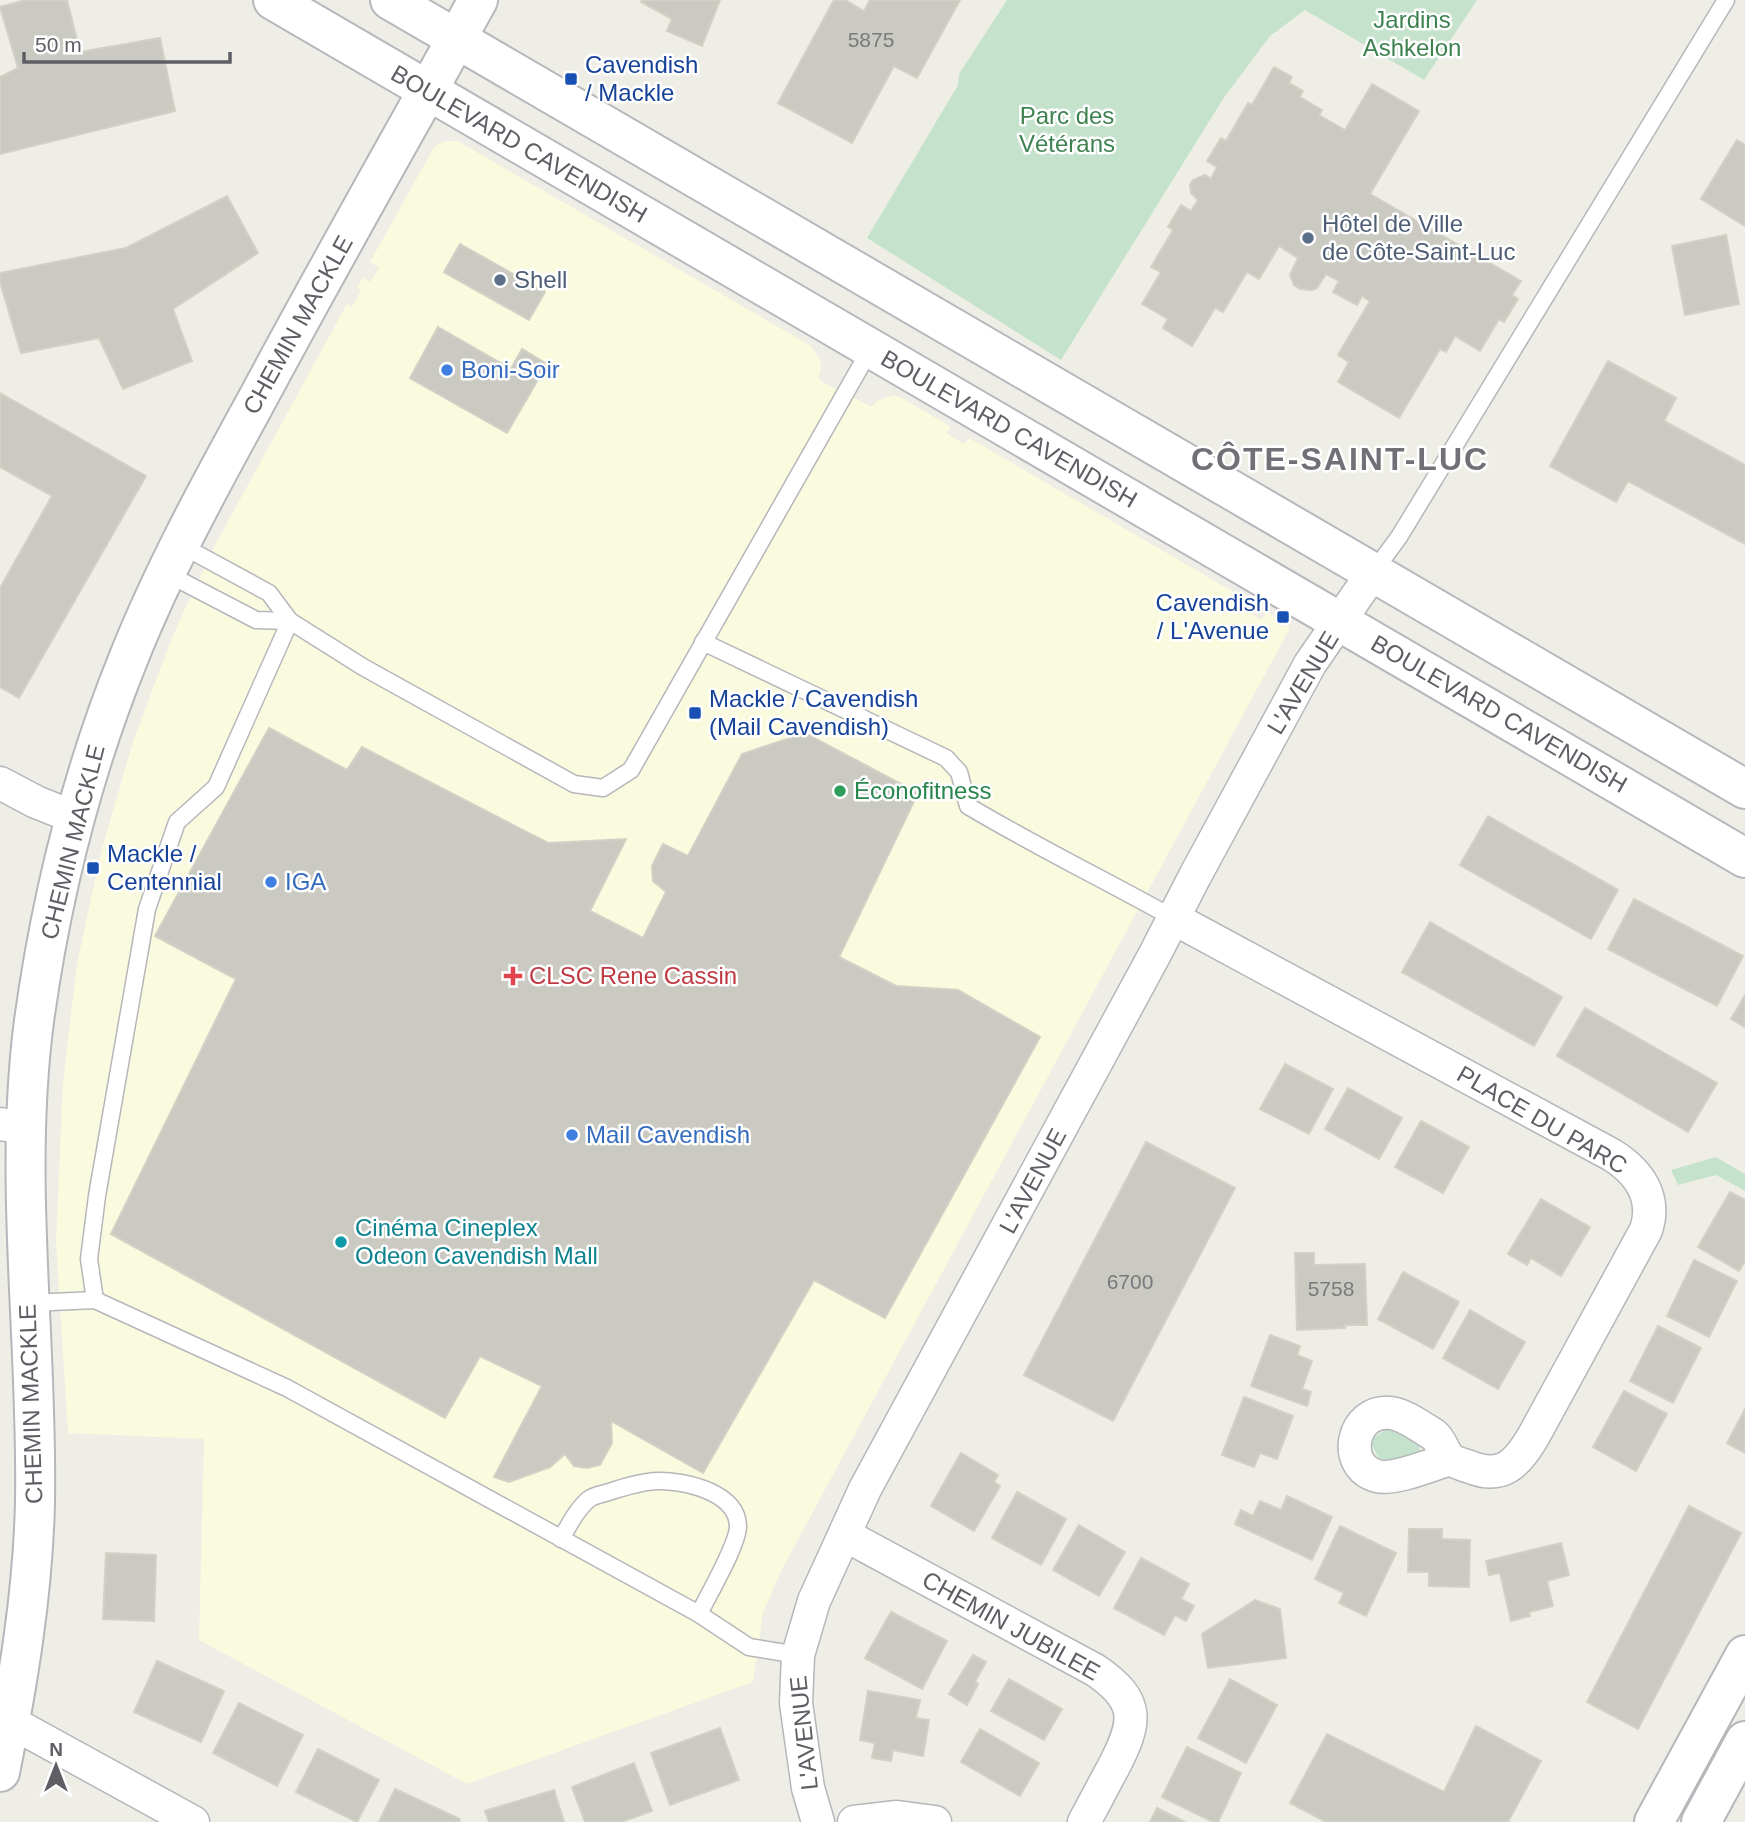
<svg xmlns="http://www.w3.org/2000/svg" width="1745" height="1822" font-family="Arial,sans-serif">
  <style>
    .commercial { fill: #fafadf }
    .green { fill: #c5e3cc }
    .building { fill: #cac9c2; stroke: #d2d1c5; stroke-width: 2 }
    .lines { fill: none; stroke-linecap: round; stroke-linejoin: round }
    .service-casing { stroke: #b6b7bb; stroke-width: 19 }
    .minor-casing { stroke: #b6b7bb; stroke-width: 35 }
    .tertiary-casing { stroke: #b6b7bb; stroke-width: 42 }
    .secondary-casing { stroke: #b7b8be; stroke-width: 42 }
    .service { stroke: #fff; stroke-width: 16 }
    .minor { stroke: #fff; stroke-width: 32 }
    .tertiary { stroke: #fff; stroke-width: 38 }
    .secondary { stroke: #fff; stroke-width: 38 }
    .transit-dot { fill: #1a4fb4; stroke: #fff; stroke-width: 2.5 }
    .service-dot { fill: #5c6f8a; stroke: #fff; stroke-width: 2.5 }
    .shop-dot { fill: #3f7fe0; stroke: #fff; stroke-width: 2.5 }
    .leisure-dot { fill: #2e9e5b; stroke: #fff; stroke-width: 2.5 }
    .health-dot { fill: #e0444e; stroke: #fff; stroke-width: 2.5 }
    .culture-dot { fill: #0f9aa8; stroke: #fff; stroke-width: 2.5 }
    .labels { text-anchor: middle; stroke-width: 5; stroke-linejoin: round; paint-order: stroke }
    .number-label { font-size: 21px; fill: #797a7c }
    .park-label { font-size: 24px; fill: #3f8251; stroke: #fff }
    .transit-label { font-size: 24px; fill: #164399; stroke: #fff; text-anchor: start }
    .street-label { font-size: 24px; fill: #5e5f65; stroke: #fff }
    .service-label { font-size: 24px; fill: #4e5e75; stroke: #fff; text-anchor: start }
    .shop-label { font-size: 24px; fill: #366cbe; stroke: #fff; text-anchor: start }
    .leisure-label { font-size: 24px; fill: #27864d; stroke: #fff; text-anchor: start }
    .health-label { font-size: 24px; fill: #be3a42; stroke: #fff; text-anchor: start }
    .culture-label { font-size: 24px; fill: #0d838f; stroke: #fff; text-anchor: start }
    .district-label { font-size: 32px; font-weight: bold; letter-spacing: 2px; fill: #6f7176; stroke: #fff }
  </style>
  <rect width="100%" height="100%" fill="#eeeee6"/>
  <path class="commercial" d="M447 141H458L473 150 811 346 820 359 821 368 818 378 822 382 872 407 877 401 884 398 894 395 904 399 951 427 946 433 964 444 969 438 1249 601 1245 610 1261 620 1267 612 1290 628 781 1571 763 1613 753 1682 467 1784 199 1640 204 1439 68 1433 56 1242 63 1082 77 964 101 852 133 742 173 635 215 545 347 304 352 307 361 290 357 287 363 278 370 282 379 268 370 262 433 149 438 144Z"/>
  <g class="green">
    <path d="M1007 0H1477L1424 80 1305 10 1270 36 1223 99 1061 360 867 238 958 85 959 74Z"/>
    <path d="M1716 1157 1745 1174V1191L1716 1175 1678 1185 1671 1170Z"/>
    <path d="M1385 1430H1391L1419 1445 1420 1452 1391 1461 1379 1458 1372 1446 1373 1438Z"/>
  </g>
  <g class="building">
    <path d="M25 0H67L80 52 160 38 175 111 0 154V77L18 68 0 7Z"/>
    <path d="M642 0H720L702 46 667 31 672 19 641 2Z"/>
    <path d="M834 0H845L864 11 870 0H960L917 78 894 66 852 143 778 103Z"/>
    <path d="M1274 67 1292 77 1289 83 1303 91 1300 97 1322 110 1319 115 1345 130 1372 84 1419 111 1370 194 1521 281 1512 295 1518 299 1504 322 1499 319 1480 351 1455 336 1446 352 1440 349 1399 418 1338 382 1349 362 1338 355 1370 301 1362 296 1357 305 1333 292 1339 281 1326 274 1317 288 1312 290 1300 289 1294 285 1290 275 1298 258 1279 246 1259 279 1247 272 1223 312 1215 308 1192 346 1163 328 1168 319 1142 304 1161 272 1151 267 1173 230 1168 227 1181 205 1191 211 1198 200 1191 193 1190 185 1193 180 1205 175 1211 179 1217 167 1207 161 1221 138 1226 141 1248 103 1252 105Z"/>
    <path d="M1737 140 1745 145V226L1701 199Z"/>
    <path d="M227 196 258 253 173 309 192 361 123 389 99 338 21 353 0 282V273L126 248Z"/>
    <path d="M1726 235 1739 304 1685 315 1672 246Z"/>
    <path d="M460 244 545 292 529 320 444 272Z"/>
    <path d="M438 327 511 369 522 349 547 364 507 433 410 378Z"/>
    <path d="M1608 361 1676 398 1664 421 1745 465V544L1628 481 1616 502 1550 466Z"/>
    <path d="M0 393 146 476 19 698 0 687V588L52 496 0 467Z"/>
    <path d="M269 728 347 770 362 747 548 843 626 839 590 911 643 938 666 892 653 881 652 866 663 844 688 856 742 754 805 733 918 793 839 957 896 986 958 990 1040 1037 885 1318 814 1280 703 1473 611 1421 612 1443 600 1465 587 1468 574 1466 565 1454 550 1467 509 1482 494 1477 542 1386 480 1356 445 1418 111 1234 236 979 155 936Z"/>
    <path d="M1488 816 1618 890 1591 939 1460 865Z"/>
    <path d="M1634 899 1743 956 1717 1006 1608 949Z"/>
    <path d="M1430 922 1562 997 1534 1046 1402 972Z"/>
    <path d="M1745 995V1027L1731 1019Z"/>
    <path d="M1585 1008 1717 1083 1688 1132 1557 1056Z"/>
    <path d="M1285 1064 1333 1089 1309 1134 1260 1109Z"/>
    <path d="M1348 1088 1402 1118 1379 1159 1325 1129Z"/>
    <path d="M1421 1121 1469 1147 1443 1193 1395 1167Z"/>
    <path d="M1146 1142 1235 1188 1113 1421 1024 1375Z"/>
    <path d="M1730 1192 1745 1200V1261L1739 1271 1698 1247Z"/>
    <path d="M1541 1199 1590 1227 1561 1276 1531 1258 1527 1265 1508 1254Z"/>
    <path d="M1295 1253H1314V1265L1365 1264 1367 1325H1345V1328L1297 1330Z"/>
    <path d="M1694 1260 1737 1281 1709 1337 1667 1316Z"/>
    <path d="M1403 1272 1459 1302 1433 1349 1378 1319Z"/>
    <path d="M1470 1310 1525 1342 1498 1389 1443 1358Z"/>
    <path d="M1658 1326 1701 1348 1673 1403 1630 1381Z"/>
    <path d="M1270 1335 1300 1346 1297 1355 1312 1361 1302 1389 1311 1392 1307 1406 1251 1386Z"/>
    <path d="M1624 1391 1667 1414 1636 1471 1593 1447Z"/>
    <path d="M1244 1397 1293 1416 1277 1459 1260 1453 1254 1467 1222 1455Z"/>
    <path d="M1745 1409V1453L1727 1443Z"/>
    <path d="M961 1453 998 1475 994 1482 1000 1486 974 1531 931 1506Z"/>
    <path d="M1017 1492 1066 1519 1041 1565 992 1538Z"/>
    <path d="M1287 1496 1332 1517 1312 1560 1235 1524 1241 1510 1253 1516 1260 1501 1281 1510Z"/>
    <path d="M1689 1506 1741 1533 1638 1729 1587 1702Z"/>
    <path d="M1079 1525 1125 1552 1099 1596 1053 1570Z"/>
    <path d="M1340 1526 1396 1553 1366 1616 1339 1603 1344 1593 1315 1579Z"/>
    <path d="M1409 1529H1442V1539L1470 1540 1469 1587 1429 1586V1572H1408Z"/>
    <path d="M1561 1543 1569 1575 1547 1581 1553 1606 1529 1612 1530 1616 1511 1621 1500 1573 1489 1575 1486 1561Z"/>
    <path d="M106 1553 156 1555 154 1621 103 1619Z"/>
    <path d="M1141 1558 1189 1584 1181 1599 1194 1606 1186 1621 1175 1615 1164 1635 1114 1608Z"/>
    <path d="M1255 1600 1280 1609 1286 1658 1208 1668 1202 1634Z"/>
    <path d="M891 1612 947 1641 922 1689 865 1658Z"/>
    <path d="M973 1655 986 1662 975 1682 978 1684 967 1705 949 1694Z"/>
    <path d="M157 1661 224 1691 201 1742 134 1712Z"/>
    <path d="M1009 1679 1062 1709 1044 1740 991 1711Z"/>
    <path d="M1230 1679 1277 1705 1246 1763 1198 1738Z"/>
    <path d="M868 1691 920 1700 916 1718 929 1720 923 1756 893 1750 891 1761 872 1758 875 1743 860 1740Z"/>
    <path d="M239 1703 303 1735 277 1786 213 1753Z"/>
    <path d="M1476 1726 1541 1761 1508 1822H1326L1290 1803 1327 1734 1444 1792Z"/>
    <path d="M720 1728 739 1780 670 1805 651 1753Z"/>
    <path d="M980 1729 1039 1763 1020 1796 961 1762Z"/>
    <path d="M1187 1747 1241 1773 1218 1822H1213L1162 1797Z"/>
    <path d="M318 1749 379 1780 357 1822 296 1792Z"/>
    <path d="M634 1763 652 1811 621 1822H585L572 1787Z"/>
    <path d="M395 1789 460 1819 459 1822H379Z"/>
    <path d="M554 1790 564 1822H489L485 1811Z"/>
    <path d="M1157 1808 1185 1822H1150Z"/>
  </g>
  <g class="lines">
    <defs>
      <g id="service">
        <path d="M179 544 269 593 290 621 363 667 574 784 603 788 631 770 871 348"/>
        <path d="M1374 571 1399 537 1726 0"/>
        <path d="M166 573 256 620 290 621"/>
        <path d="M703 642 946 758 959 772 968 806C1035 846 1105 880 1173 918"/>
        <path d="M95 1300 89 1259 97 1196 147 909 177 822 216 787 290 621"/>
        <path d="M30 1303 95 1300 287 1388 699 1614 749 1647 798 1655"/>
        <path d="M561 1539C569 1525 577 1509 589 1499 594 1495 603 1494 609 1492 624 1487 641 1482 656 1481 684 1480 737 1492 738 1526 738 1545 708 1595 699 1614"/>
      </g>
      <g id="minor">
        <path d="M0 783 36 802 76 818"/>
        <path d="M1173 918 1612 1155C1639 1172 1657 1197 1646 1230L1533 1437C1517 1464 1502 1480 1470 1467 1464 1465 1453 1462 1449 1458 1443 1451 1441 1441 1434 1435 1421 1427 1405 1415 1391 1413 1352 1408 1340 1466 1377 1476 1393 1481 1433 1464 1450 1459"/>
        <path d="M0 1124 26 1128"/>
        <path d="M845 1535 1095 1670C1141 1701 1137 1722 1113 1768 1103 1786 1094 1804 1084 1822"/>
        <path d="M0 1716 193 1822"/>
        <path d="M818 1822 808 1788 796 1703 798 1655 814 1601 865 1489 1155 954 1195 876 1310 664 1374 571"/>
        <path d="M854 1822 897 1817 935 1822"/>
      </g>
      <g id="tertiary">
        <path d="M0 1772C18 1683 33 1593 35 1502 38 1341 13 1182 34 1021 51 898 82 773 129 657 165 567 212 482 259 396 330 263 405 132 478 0"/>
        <path d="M1654 1822 1745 1655"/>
        <path d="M1701 1822 1745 1741"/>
      </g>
      <g id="secondary">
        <path d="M273 0 1745 858"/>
        <path d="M390 0C840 265 1294 524 1745 789"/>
      </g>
    </defs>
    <use href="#service" class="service-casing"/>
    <use href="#minor" class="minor-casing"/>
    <use href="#tertiary" class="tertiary-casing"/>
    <use href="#secondary" class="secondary-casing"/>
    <use href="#service" class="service"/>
    <use href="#minor" class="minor"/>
    <use href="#tertiary" class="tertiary"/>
    <use href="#secondary" class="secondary"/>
  </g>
  <g class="transit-dot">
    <rect x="564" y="72" width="14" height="14" rx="3.5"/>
    <rect x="1276" y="610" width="14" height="14" rx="3.5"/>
    <rect x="688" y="706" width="14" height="14" rx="3.5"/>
    <rect x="86" y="861" width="14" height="14" rx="3.5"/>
  </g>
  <g class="service-dot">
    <circle cx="1308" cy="238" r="7"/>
    <circle cx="500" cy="280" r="7"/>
  </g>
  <g class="shop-dot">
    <circle cx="447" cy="370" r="7"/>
    <circle cx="271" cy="882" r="7"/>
    <circle cx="572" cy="1135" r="7"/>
  </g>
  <circle class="leisure-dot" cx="840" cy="791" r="7"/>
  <path class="health-dot" d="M509.5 965.5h7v7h7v7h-7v7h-7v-7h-7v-7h7z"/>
  <circle class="culture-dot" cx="341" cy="1242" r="7"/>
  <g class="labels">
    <g class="number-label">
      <text x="871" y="47">5875</text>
      <text x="1130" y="1289">6700</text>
      <text x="1331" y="1296">5758</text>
    </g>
    <g class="park-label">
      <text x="1412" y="28">Jardins<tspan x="1412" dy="28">Ashkelon</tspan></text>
      <text x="1067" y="124">Parc des<tspan x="1067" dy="28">Vétérans</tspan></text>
    </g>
    <g class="transit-label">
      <text x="585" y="73">Cavendish<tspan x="585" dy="28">/ Mackle</tspan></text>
      <text x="1269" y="611" text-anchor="end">Cavendish<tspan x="1269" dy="28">/ L'Avenue</tspan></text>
      <text x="709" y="707">Mackle / Cavendish<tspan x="709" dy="28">(Mail Cavendish)</tspan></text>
      <text x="107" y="862">Mackle /<tspan x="107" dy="28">Centennial</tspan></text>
    </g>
    <g class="street-label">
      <text transform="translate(519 144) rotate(30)" y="8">BOULEVARD CAVENDISH</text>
      <text transform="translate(298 325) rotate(-61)" y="8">CHEMIN MACKLE</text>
      <text transform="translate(1009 429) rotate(30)" y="8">BOULEVARD CAVENDISH</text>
      <text transform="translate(1303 683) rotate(-59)" y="8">L'AVENUE</text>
      <text transform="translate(1499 714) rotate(30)" y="8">BOULEVARD CAVENDISH</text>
      <text transform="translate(73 842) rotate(-76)" y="8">CHEMIN MACKLE</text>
      <text transform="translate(1542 1120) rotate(30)" y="8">PLACE DU PARC</text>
      <text transform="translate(1033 1181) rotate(-62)" y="8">L'AVENUE</text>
      <text transform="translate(31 1404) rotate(-92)" y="8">CHEMIN MACKLE</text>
      <text transform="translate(1011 1626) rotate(29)" y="8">CHEMIN JUBILEE</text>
      <text transform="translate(804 1733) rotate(-96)" y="8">L'AVENUE</text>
    </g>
    <g class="service-label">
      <text x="1322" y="232">Hôtel de Ville<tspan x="1322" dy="28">de Côte-Saint-Luc</tspan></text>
      <text x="514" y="288">Shell</text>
    </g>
    <g class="shop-label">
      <text x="461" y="378">Boni-Soir</text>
      <text x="285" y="890">IGA</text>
      <text x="586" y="1143">Mail Cavendish</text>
    </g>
    <g class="leisure-label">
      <text x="854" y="799">Éconofitness</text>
    </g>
    <g class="health-label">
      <text x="529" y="984">CLSC Rene Cassin</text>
    </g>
    <g class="culture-label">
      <text x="355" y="1236">Cinéma Cineplex<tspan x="355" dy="28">Odeon Cavendish Mall</tspan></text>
    </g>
    <g class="district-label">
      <text x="1340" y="470">CÔTE-SAINT-LUC</text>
    </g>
  </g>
  <g transform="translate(56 1766)" stroke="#ffffff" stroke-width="5" paint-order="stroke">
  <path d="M0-5L12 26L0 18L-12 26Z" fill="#5e5f65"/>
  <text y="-10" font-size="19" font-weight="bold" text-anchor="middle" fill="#5e5f65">N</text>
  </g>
  <path d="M24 52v10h206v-10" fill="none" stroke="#5e5f65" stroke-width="3.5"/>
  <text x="35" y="52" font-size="21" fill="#5e5f65" stroke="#ffffff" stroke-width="5" paint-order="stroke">50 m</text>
</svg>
